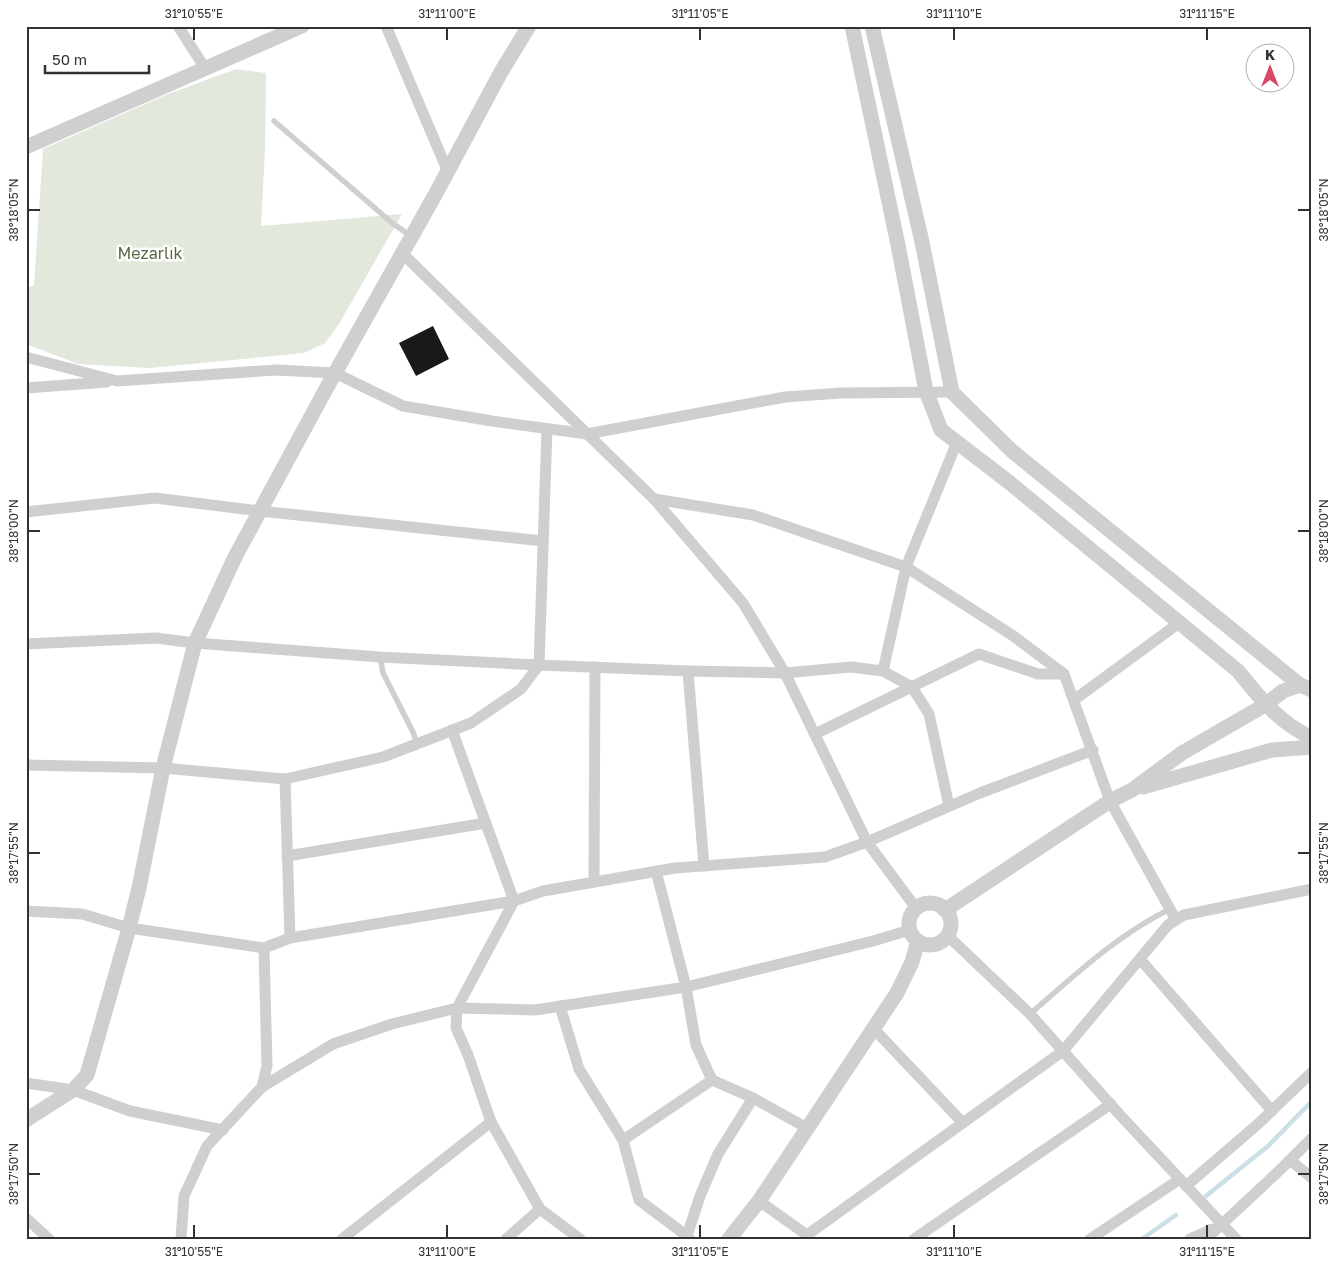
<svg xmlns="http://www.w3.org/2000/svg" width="1338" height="1265" font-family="'Golos Text',sans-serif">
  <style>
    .green { fill: #e3e8dc }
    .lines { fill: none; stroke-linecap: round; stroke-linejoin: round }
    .stream { stroke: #cbdfe6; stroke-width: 4.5 }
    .building { fill: #191919 }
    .service { stroke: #cfcfcf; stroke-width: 5.5 }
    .minor { stroke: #cfcfcf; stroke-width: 11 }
    .tertiary { stroke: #cfcfcf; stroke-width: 15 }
    .ticks { fill: none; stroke: #323232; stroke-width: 2 }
    .labels { text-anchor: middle; stroke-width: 5; stroke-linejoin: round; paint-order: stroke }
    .park-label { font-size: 16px; fill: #5a6943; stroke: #fff }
    .neatline { fill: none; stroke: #323232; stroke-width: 2 }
    .ticks-label { font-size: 12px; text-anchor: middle; fill: #323232 }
  </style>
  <rect width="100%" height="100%" fill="#fff"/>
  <path class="green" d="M236 69 266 73 265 150 261 226 402 214 339 324 325 343 304 353 150 368 78 364 26 344V287L34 286 43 149 168 94Z"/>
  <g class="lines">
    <g class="stream">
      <path d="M1206 1196 1268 1146 1312 1101"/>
      <path d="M1142 1239 1176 1215"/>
    </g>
  </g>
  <path class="building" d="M433 326 449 359 416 376 399 343Z"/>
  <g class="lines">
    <g class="service">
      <path d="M274 121 391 222 412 237"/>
      <path d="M380 657 383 673 413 732 417 744"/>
      <path d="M1030 1014C1074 976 1117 935 1170 909"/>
    </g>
    <g class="minor">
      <path d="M178 26 205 68"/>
      <path d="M386 26 448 172"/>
      <path d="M403 254 654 499 743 603 785 673 867 842 916 908"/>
      <path d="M26 357 117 381 276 370 335 373 403 406 492 421 587 434 785 397 841 393 952 392"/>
      <path d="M26 388 107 382"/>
      <path d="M654 499 753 515 906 567 1012 635 1064 674 1110 801 1176 920"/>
      <path d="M26 512 155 498 260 511 543 541"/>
      <path d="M26 644 156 638 195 643 380 657 539 665 688 671 785 673 851 667 883 671 912 687 929 714 949 806"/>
      <path d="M688 671 704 866"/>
      <path d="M883 671 906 567 957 442"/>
      <path d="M1074 700 1179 623"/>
      <path d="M452 730 514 901 457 1008 456 1028 468 1055 491 1122 540 1209 580 1239"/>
      <path d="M815 734 979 654 1038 674H1064"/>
      <path d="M26 765 163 768 285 779 383 757 471 723 521 689 539 665 547 429"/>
      <path d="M285 779 290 938"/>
      <path d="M287 856 486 823"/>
      <path d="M656 871 686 987 696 1045 712 1080 753 1098 807 1128"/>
      <path d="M594 882 595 667"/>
      <path d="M26 911 82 914 129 928 264 948 290 938 514 901 543 891 675 868 825 857 867 842 980 793 1093 750"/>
      <path d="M947 935 1030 1014 1120 1115 1236 1239"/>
      <path d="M1140 959 1272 1111"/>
      <path d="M560 1006 579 1069 623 1140 639 1200 687 1236"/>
      <path d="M873 1028 963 1123"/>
      <path d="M26 1083 73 1090 130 1111 223 1130"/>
      <path d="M262 1087 267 1066 264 948"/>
      <path d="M623 1140 712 1080"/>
      <path d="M1290 1160 1312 1178"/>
      <path d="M1186 1186 1258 1124 1312 1072"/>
      <path d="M759 1201 807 1235 809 1239"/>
      <path d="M26 1218 49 1239"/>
      <path d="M807 1235 1063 1051 1168 925 1184 915 1312 889"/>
      <path d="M181 1239 184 1196 207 1146 262 1087 333 1044 392 1024 457 1008 535 1010 686 987 873 941 910 930"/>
      <path d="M342 1239 491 1122"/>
      <path d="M506 1239 540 1209"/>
      <path d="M690 1239 687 1236 700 1196 718 1154 753 1098"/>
      <path d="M914 1239 1111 1104"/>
      <path d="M1090 1239 1180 1179"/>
      <path d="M1190 1239 1212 1229"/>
      <path d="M1206 1239 1281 1169 1312 1138"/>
    </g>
    <g class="tertiary">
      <path d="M852 26 898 245 926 391 941 430 1010 483 1238 671C1261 699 1278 722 1312 738"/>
      <path d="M872 26 922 242 952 392 1012 451 1300 685 1312 690"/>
      <path d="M26 147 302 26"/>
      <path d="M1143 787 1272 750 1312 747"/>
      <circle cx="930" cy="924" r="21"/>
      <path d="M945 910 1110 801 1132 790 1182 753 1265 705 1283 691 1300 685"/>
      <path d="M26 1120 73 1090 87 1075 129 928 139 888 163 768 195 643 235 557 326 389 435 195 501 72 529 26"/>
      <path d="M729 1239 759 1201 897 993 912 962 918 941"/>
    </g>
  </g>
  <path class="ticks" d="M194 28V40M447 28V40M700 28V40M954 28V40M1207 28V40M28 210H40M1298 210H1310M28 531H40M1298 531H1310M28 853H40M1298 853H1310M28 1174H40M1298 1174H1310M194 1225V1238M447 1225V1238M700 1225V1238M954 1225V1238M1207 1225V1238"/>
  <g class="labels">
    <g class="park-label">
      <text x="150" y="259">Mezarlık</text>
    </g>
  </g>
  <rect width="1338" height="1265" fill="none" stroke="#ffffff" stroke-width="55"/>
  <g transform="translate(1270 68)"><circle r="24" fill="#ffffff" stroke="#adadad"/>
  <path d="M0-4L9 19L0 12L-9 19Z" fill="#d44965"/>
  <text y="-8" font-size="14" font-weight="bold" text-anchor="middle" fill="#323232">K</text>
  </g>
  <path d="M45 65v8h104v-8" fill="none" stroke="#323232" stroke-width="2.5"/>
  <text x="52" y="65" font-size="15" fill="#323232" stroke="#ffffff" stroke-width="4" paint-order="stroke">50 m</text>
  <rect x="28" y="28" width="1282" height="1210" class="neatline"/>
  <g class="ticks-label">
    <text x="194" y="18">31°10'55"E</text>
    <text x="447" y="18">31°11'00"E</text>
    <text x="700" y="18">31°11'05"E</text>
    <text x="954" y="18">31°11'10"E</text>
    <text x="1207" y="18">31°11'15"E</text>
    <text transform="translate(14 210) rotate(-90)" y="4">38°18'05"N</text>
    <text transform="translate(1324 210) rotate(-90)" y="4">38°18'05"N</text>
    <text transform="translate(14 531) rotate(-90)" y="4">38°18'00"N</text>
    <text transform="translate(1324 531) rotate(-90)" y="4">38°18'00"N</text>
    <text transform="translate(14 853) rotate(-90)" y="4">38°17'55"N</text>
    <text transform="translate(1324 853) rotate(-90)" y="4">38°17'55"N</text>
    <text transform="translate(14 1174) rotate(-90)" y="4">38°17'50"N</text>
    <text transform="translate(1324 1174) rotate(-90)" y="4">38°17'50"N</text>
    <text x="194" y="1256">31°10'55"E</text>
    <text x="447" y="1256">31°11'00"E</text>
    <text x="700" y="1256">31°11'05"E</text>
    <text x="954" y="1256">31°11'10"E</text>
    <text x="1207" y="1256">31°11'15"E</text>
  </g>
</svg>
